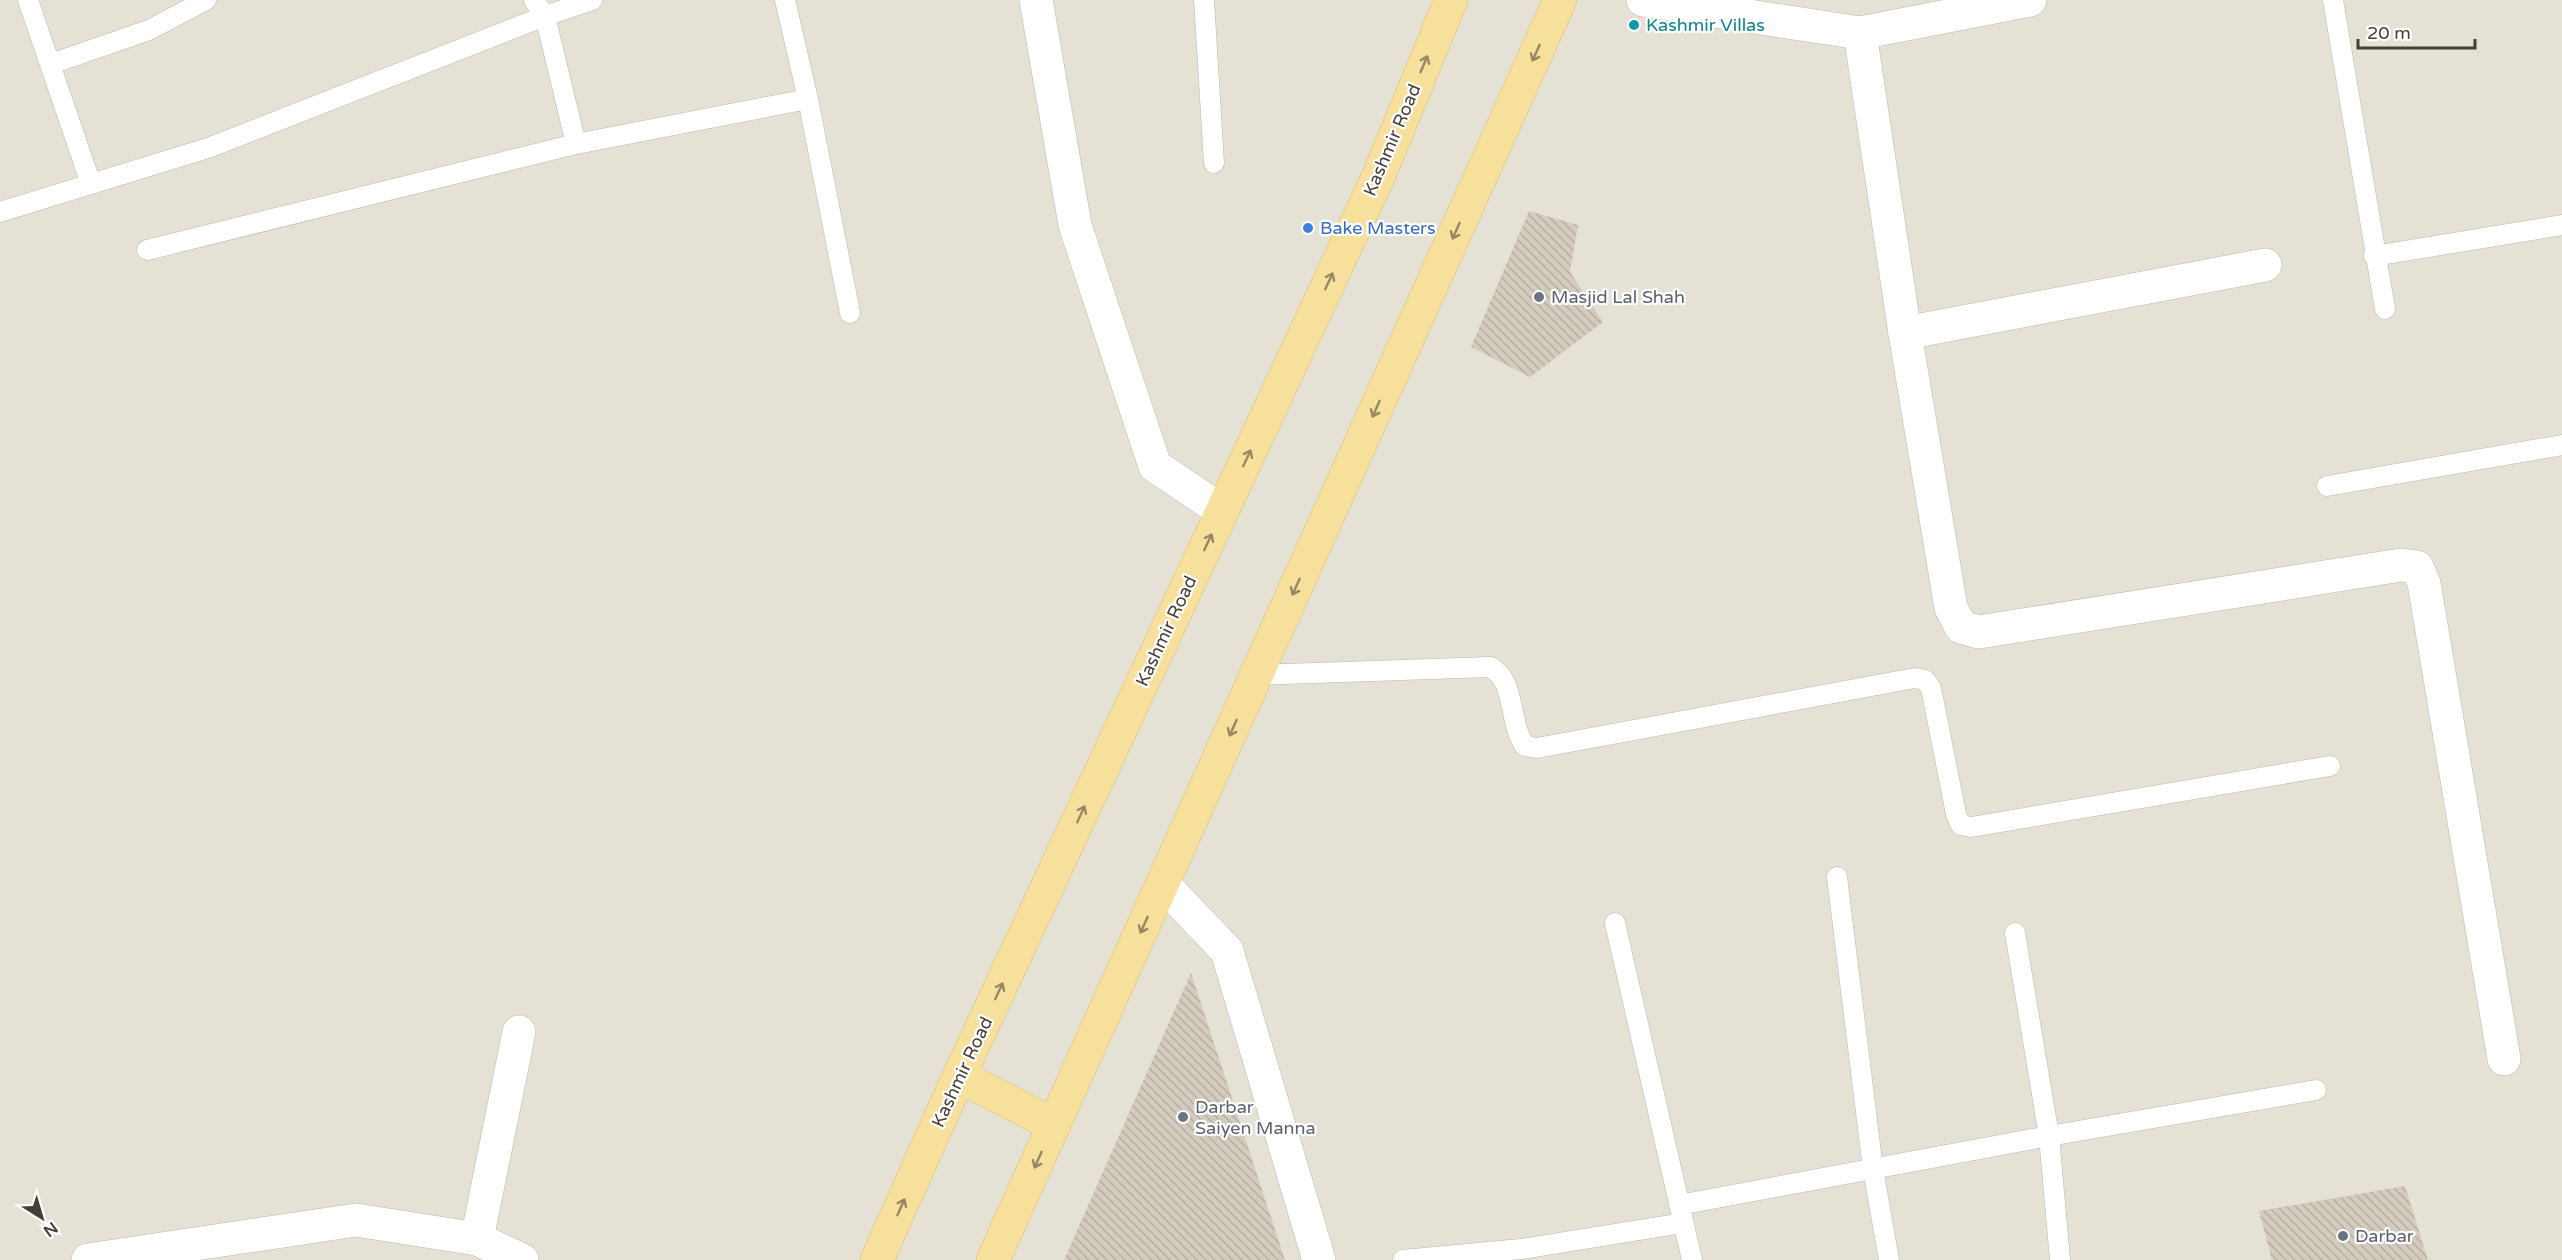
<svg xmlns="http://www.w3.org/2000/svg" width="2562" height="1260" font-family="'Varela Round',sans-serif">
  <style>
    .residential { fill: #e6e1d5 }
    .building { fill: url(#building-back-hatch) }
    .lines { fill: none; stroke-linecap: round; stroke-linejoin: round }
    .lane-casing { stroke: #bdb7aa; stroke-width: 21 }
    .street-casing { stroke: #bdb7aa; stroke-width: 34 }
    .primary-casing { stroke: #dbbe6c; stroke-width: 34 }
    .lane { stroke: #fff; stroke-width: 20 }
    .street { stroke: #fff; stroke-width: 33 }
    .primary { stroke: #f7e09b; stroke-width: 33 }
    .oneway { stroke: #958863 }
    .culture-dot { fill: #0f9aa8; stroke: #fff; stroke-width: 2 }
    .shop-dot { fill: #3f7fe0; stroke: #fff; stroke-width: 2 }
    .worship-dot { fill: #6b7280; stroke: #fff; stroke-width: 2 }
    .labels { text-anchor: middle; stroke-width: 4.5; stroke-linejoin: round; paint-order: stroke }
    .culture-label { font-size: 18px; fill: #0d838f; stroke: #fff; text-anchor: start }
    .street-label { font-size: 18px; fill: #454036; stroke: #fff }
    .shop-label { font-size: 18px; fill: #366cbe; stroke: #fff; text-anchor: start }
    .worship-label { font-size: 18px; fill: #5b616d; stroke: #fff; text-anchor: start }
  </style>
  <defs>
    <pattern id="building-back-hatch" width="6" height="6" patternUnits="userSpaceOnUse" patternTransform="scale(1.5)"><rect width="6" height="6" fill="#d3cbbd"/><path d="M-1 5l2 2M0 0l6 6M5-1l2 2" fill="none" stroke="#b6afa3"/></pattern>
  </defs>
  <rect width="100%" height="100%" fill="#f2efe7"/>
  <rect class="residential" x="0" y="0" width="2562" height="1260"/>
  <g class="building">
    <path d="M1529 211 1578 225 1570 272 1603 322 1530 377 1471 347Z"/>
    <path d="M1191 973 1285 1260H1064Z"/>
    <path d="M2405 1186 2428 1260H2272L2259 1211Z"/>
  </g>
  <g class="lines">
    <defs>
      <g id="lane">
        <path d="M28 0 91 184"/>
        <path d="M534 0 545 16 576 144"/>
        <path d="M785 0 808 99 850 313"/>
        <path d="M1204 0 1214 163"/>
        <path d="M2333 0 2385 309"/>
        <path d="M51 64 149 30 206 0"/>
        <path d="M0 212 208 148 545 16 592 0"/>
        <path d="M147 250 576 144 808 99"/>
        <path d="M2374 256 2562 225"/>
        <path d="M2327 486 2562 445"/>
        <path d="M1257 675 1490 667C1517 681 1508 723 1525 746L1537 748 1915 678 1925 680 1931 688 1956 814 1961 825 1971 827 2330 766"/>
        <path d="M1837 877 1873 1169 1889 1260"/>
        <path d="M1615 923 1692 1260"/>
        <path d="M2015 933 2049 1136 2060 1260"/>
        <path d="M1679 1205 2049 1136 2316 1090"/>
        <path d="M1403 1260 1521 1249 1683 1223"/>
      </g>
      <g id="street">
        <path d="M1036 0 1075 225 1155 466 1222 511"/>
        <path d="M1643 0 1860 33 2030 0"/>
        <path d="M1860 33 1905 333 1951 608 1961 627 1979 632 2401 565 2417 567 2424 583 2504 1059"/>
        <path d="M1905 333 2265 265"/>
        <path d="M1163 884 1227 951 1319 1260"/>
        <path d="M477 1239 519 1032"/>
        <path d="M88 1260 356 1220 477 1239 522 1260"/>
      </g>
      <g id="primary">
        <path d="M959 1076 1054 1125"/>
        <path d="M877 1260 959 1076 1379 175 1451 0"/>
        <path d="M993 1260 1560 0"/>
      </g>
    </defs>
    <use href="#lane" class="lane-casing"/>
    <use href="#street" class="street-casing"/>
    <use href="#primary" class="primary-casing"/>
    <use href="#lane" class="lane"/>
    <use href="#street" class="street"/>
    <use href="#primary" class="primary"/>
  </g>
  <defs><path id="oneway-shaft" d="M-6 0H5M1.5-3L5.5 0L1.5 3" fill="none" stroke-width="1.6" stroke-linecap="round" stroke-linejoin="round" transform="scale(1.5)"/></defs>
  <g class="oneway">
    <use href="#oneway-shaft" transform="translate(1536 53) rotate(114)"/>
    <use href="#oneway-shaft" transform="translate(1424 64) rotate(-67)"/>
    <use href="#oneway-shaft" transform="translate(1456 231) rotate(114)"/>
    <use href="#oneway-shaft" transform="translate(1329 281) rotate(-65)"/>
    <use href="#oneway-shaft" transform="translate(1376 409) rotate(114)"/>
    <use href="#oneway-shaft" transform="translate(1247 458) rotate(-65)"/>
    <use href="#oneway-shaft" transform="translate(1208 542) rotate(-65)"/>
    <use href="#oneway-shaft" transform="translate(1296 587) rotate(114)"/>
    <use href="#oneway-shaft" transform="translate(1233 728) rotate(114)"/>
    <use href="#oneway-shaft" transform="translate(1081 814) rotate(-65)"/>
    <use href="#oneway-shaft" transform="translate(1144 925) rotate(114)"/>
    <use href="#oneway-shaft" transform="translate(999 991) rotate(-65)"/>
    <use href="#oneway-shaft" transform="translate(1038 1160) rotate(114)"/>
    <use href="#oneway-shaft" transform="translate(901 1207) rotate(-66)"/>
  </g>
  <circle class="culture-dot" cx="1634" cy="25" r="6"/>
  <circle class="shop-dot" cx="1308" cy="228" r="6"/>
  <g class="worship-dot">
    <circle cx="1539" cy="297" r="6"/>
    <circle cx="1183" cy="1117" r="6"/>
    <circle cx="2343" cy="1236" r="6"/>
  </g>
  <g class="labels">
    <g class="culture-label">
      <text x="1646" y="31">Kashmir Villas</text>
    </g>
    <g class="street-label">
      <text transform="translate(1392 140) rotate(-67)" y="6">Kashmir Road</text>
      <text transform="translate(1166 631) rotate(-65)" y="6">Kashmir Road</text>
      <text transform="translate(962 1072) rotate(-65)" y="6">Kashmir Road</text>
    </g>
    <g class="shop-label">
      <text x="1320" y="234">Bake Masters</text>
    </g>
    <g class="worship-label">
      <text x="1551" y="303">Masjid Lal Shah</text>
      <text x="1195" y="1113">Darbar<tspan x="1195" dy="21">Saiyen Manna</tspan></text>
      <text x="2355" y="1242">Darbar</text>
    </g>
  </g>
  <g transform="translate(42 1218) rotate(143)" stroke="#ffffff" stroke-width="4.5" paint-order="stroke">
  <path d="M0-4.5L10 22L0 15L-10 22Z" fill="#454036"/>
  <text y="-9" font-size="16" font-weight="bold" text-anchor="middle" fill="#454036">N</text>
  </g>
  <path d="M2358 39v9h117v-9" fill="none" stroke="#454036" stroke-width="3"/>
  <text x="2367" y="39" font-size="18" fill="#454036" stroke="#ffffff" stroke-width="4.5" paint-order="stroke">20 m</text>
</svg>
